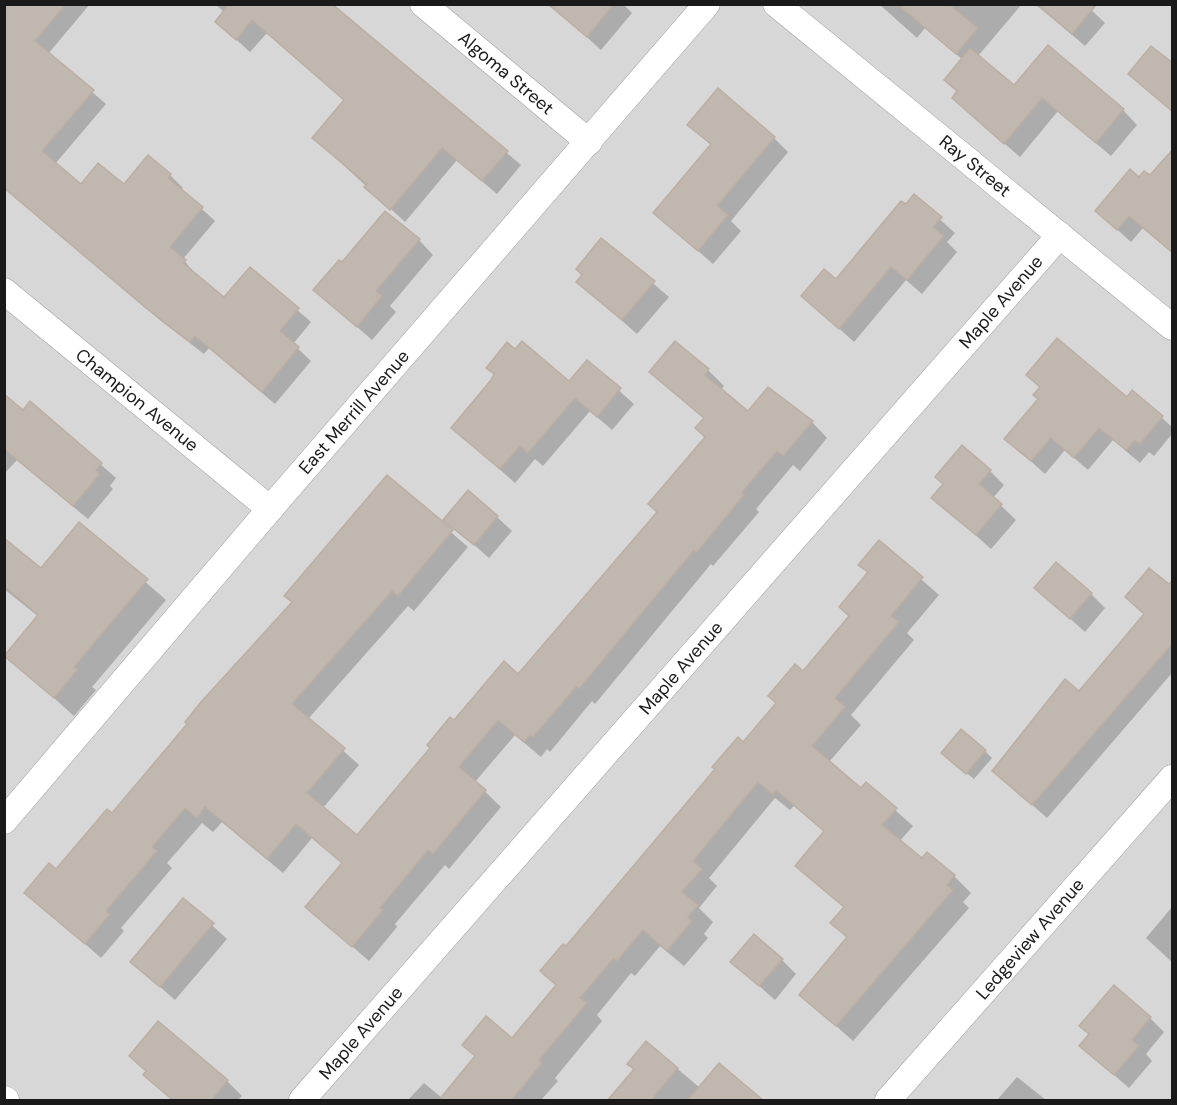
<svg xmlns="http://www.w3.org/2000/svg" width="1177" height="1105" font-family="'DM Sans',sans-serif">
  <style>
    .residential { fill: #d8d7d7 }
    .shadow { fill: #0003 }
    .building { fill: #c0b7af; stroke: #bdaea2; stroke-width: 1.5 }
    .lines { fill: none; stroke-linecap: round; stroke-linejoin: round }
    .street-casing { stroke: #a1a1a1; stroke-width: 27 }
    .street { stroke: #fff; stroke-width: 26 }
    .labels { text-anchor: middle; stroke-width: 4.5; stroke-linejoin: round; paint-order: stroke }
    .street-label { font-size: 18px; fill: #1a1a1a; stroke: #fff }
  </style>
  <rect width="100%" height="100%" fill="#ece8e0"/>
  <rect class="residential" x="5" y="5" width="1167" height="1095"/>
  <g class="shadow">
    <path d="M4 4H90L48 54 106 104 55 164 81 186 124 187 170 175 183 188 181 190 215 221 183 259 196 275 225 299 250 269 311 322 293 344 311 361 275 404 209 348 204 354 161 321 4 187Z"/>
    <path d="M215 4H330L521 165 497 194 457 160 405 222 314 138 345 101 267 33 250 52 217 22 224 12Z"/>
    <path d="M561 4H623L632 13 601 50 557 10Z"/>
    <path d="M879 4H1022L978 56 1015 87 1123 110 1137 125 1111 156 1058 111 1020 157 968 112 958 92 963 60 925 28 917 38Z"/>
    <path d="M1036 4H1085L1105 23 1085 46Z"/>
    <path d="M1172 65V112L1130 74Z"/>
    <path d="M689 125 774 138 788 152 731 221 741 231 713 264 655 213 712 146Z"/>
    <path d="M1172 151V253L1143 228 1131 242 1097 211 1139 179 1150 178Z"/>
    <path d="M914 196 955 233 947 242 957 252 922 294 906 280 854 342 803 296 836 281Z"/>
    <path d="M419 240 433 255 390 306 396 312 372 340 315 290 342 264Z"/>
    <path d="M602 240 669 297 637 334 578 282Z"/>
    <path d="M675 343 708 370 724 386 721 390 748 413 812 422 827 438 800 471 793 465 756 509 759 512 713 566 711 564 595 704 592 701 550 752 547 749 541 757 515 735 475 782 501 807 449 869 445 865 395 924 397 927 369 961 307 907 343 864 312 838 283 873 222 822 213 832 202 823 167 863 172 868 121 928 124 931 101 958 26 892 57 871 112 815 294 603 387 477 468 547 414 611 408 606 308 719 359 765 323 808 357 837 454 722 518 676 659 513 706 438 705 419 651 372Z"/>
    <path d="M587 362 634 404 612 430 590 411 543 466 535 459 515 483 453 428 495 375 570 383Z"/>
    <path d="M1028 375 1127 399 1133 392 1172 427V434L1154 456 1149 452 1140 463 1113 440 1088 470 1065 450 1045 474 1006 439 1040 399 1041 388Z"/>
    <path d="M4 396 23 412 31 403 116 478 110 486 113 489 88 519 17 460 4 474Z"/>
    <path d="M990 471 1004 485 993 498 1016 520 991 549 933 497Z"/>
    <path d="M497 517 512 531 489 558 445 519Z"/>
    <path d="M79 524 166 600 92 687 96 690 74 716 6 655 39 617 4 589V540L41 570Z"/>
    <path d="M879 542 939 595 907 633 914 640 851 715 861 725 829 762 862 790 866 784 913 826 899 842 922 860 954 876 971 893 963 902 969 908 853 1041 801 995 848 938 832 923 845 908 797 866 825 832 794 806 790 810 775 798 709 878 717 886 699 908 713 922 704 934 708 938 684 966 660 946 635 976 631 973 597 1015 602 1021 555 1078 558 1081 541 1100H408L424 1083 442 1098 512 1040 557 986 542 971 566 948 851 617 869 573 860 564Z"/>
    <path d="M1036 588 1091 594 1105 608 1085 632Z"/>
    <path d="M1172 590V673L1047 818 994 771 1080 693 1145 615Z"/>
    <path d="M985 751 992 758 974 779 950 760Z"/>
    <path d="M184 900 227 939 175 1000 132 962Z"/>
    <path d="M1172 907V962L1146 938Z"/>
    <path d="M782 960 796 974 775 1000 732 962Z"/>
    <path d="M1150 1018 1164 1032 1146 1054 1152 1061 1129 1088 1081 1046Z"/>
    <path d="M158 1023 227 1081 242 1096 238 1100H173L160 1089 145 1075Z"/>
    <path d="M647 1043 700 1088 760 1100H621Z"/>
    <path d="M1017 1077 1046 1100H997Z"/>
  </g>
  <g class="building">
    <path d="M4 4H66L35 41 94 90 42 151 81 184 98 163 124 184 148 155 171 174 168 178 203 207 170 247 186 260 183 263 224 297 250 267 299 308 280 331 299 347 262 392 195 336 190 342 146 308 4 188Z"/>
    <path d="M229 4H332L508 151 482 181 442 148 390 210 364 187 367 184 312 138 344 100 252 20 236 40 215 22Z"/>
    <path d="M548 4H614L587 37Z"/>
    <path d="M897 4H949L978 28 956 54Z"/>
    <path d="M1036 4H1097L1072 34Z"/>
    <path d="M1048 45 1124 109 1096 143 1042 98 1004 144 952 98 957 91 944 80 970 48 1014 85Z"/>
    <path d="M1151 46 1173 63V112L1128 74Z"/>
    <path d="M718 88 775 137 717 206 728 215 698 251 653 213 711 144 687 125Z"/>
    <path d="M1173 149V253L1129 216 1117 230 1095 211 1130 169 1139 177 1144 171 1150 175Z"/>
    <path d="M914 194 942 217 933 227 944 236 907 280 891 267 839 329 801 296 824 269 836 279 901 201 906 204Z"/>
    <path d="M385 211 420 239 376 291 382 296 357 327 313 290 339 260 342 262Z"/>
    <path d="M601 238 655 281 622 320 576 282 582 275 576 269Z"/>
    <path d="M1057 338 1127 397 1132 390 1163 416 1140 444 1135 440 1126 450 1099 428 1074 458 1051 438 1031 461 1004 439 1038 399 1033 395 1040 387 1026 375Z"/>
    <path d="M522 341 569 381 587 360 621 388 597 417 575 398 528 453 520 446 500 469 451 428 491 380 494 374 486 368 507 342 515 349Z"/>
    <path d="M675 341 709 369 705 375 748 411 768 387 813 421 783 456 777 451 742 492 744 495 697 552 694 550 579 689 576 687 533 737 530 735 524 742 498 720 459 767 486 790 433 854 428 850 380 908 383 910 352 947 305 907 342 863 296 824 267 859 205 807 197 818 185 808 152 847 157 851 106 911 110 914 85 944 24 893 49 863 56 869 107 809 112 813 187 724 185 722 201 702 292 602 284 596 387 475 453 530 398 596 392 591 292 704 345 748 307 793 357 835 430 748 427 745 450 717 454 720 504 661 518 674 657 512 648 504 705 437 695 428 704 418 649 372Z"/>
    <path d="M4 394 23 410 30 401 102 463 96 470 100 474 73 506 4 449Z"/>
    <path d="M962 445 991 470 979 484 1002 504 976 535 931 498 943 484 935 477Z"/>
    <path d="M468 490 498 516 474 545 443 520Z"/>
    <path d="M79 522 148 579 74 667 77 670 54 698 4 656 38 615 4 586V538L41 568Z"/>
    <path d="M879 540 923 577 891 616 899 622 835 698 845 707 812 746 861 788 866 782 897 808 882 825 922 858 927 852 955 875 947 885 953 890 836 1026 799 995 847 937 830 923 844 907 795 866 824 831 776 790 773 795 758 782 693 861 702 869 682 892 698 905 688 917 692 921 667 951 643 930 617 961 614 958 580 998 587 1003 539 1060 542 1063 511 1101H438L475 1056 462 1045 486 1016 512 1038 556 985 540 971 563 944 566 946 715 769 712 767 738 737 743 742 776 703 768 696 795 664 803 671 849 616 839 607 868 572 858 565Z"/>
    <path d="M1056 562 1092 593 1070 619 1034 588Z"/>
    <path d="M1149 568 1169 584 1173 580V643L1032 805 992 771 1065 679 1079 691 1144 614 1125 597Z"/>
    <path d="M961 729 986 750 966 774 941 753Z"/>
    <path d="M183 898 214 923 160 987 130 962Z"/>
    <path d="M754 934 783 959 759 986 730 962Z"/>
    <path d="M1114 985 1151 1017 1132 1040 1139 1046 1114 1075 1079 1046 1089 1034 1079 1026Z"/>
    <path d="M158 1021 228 1080 211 1101H174L143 1075 146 1071 129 1056Z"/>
    <path d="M646 1041 678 1068 650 1101H607L634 1069 627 1064Z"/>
    <path d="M719 1063 764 1101H687Z"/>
  </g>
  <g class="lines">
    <defs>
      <g id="street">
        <path d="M423 4 589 142"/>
        <path d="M776 4 1172 327"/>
        <path d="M4 291 270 509"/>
        <path d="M4 821 270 509 707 4"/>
        <path d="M4 1099 6 1100"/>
        <path d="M302 1100 1060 235"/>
        <path d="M888 1100 1172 778"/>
      </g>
    </defs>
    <use href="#street" class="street-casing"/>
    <use href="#street" class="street"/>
  </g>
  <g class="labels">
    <g class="street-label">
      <text transform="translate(506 73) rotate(40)" y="6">Algoma Street</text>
      <text transform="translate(975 166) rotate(39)" y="6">Ray Street</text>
      <text transform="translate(1001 302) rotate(-49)" y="6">Maple Avenue</text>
      <text transform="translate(137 400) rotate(39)" y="6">Champion Avenue</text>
      <text transform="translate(354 412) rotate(-49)" y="6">East Merrill Avenue</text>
      <text transform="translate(681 668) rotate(-49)" y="6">Maple Avenue</text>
      <text transform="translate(1030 939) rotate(-49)" y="6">Ledgeview Avenue</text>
      <text transform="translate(361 1033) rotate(-49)" y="6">Maple Avenue</text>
    </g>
  </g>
  <rect width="1177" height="1105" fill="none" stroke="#1a1a1a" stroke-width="12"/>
</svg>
